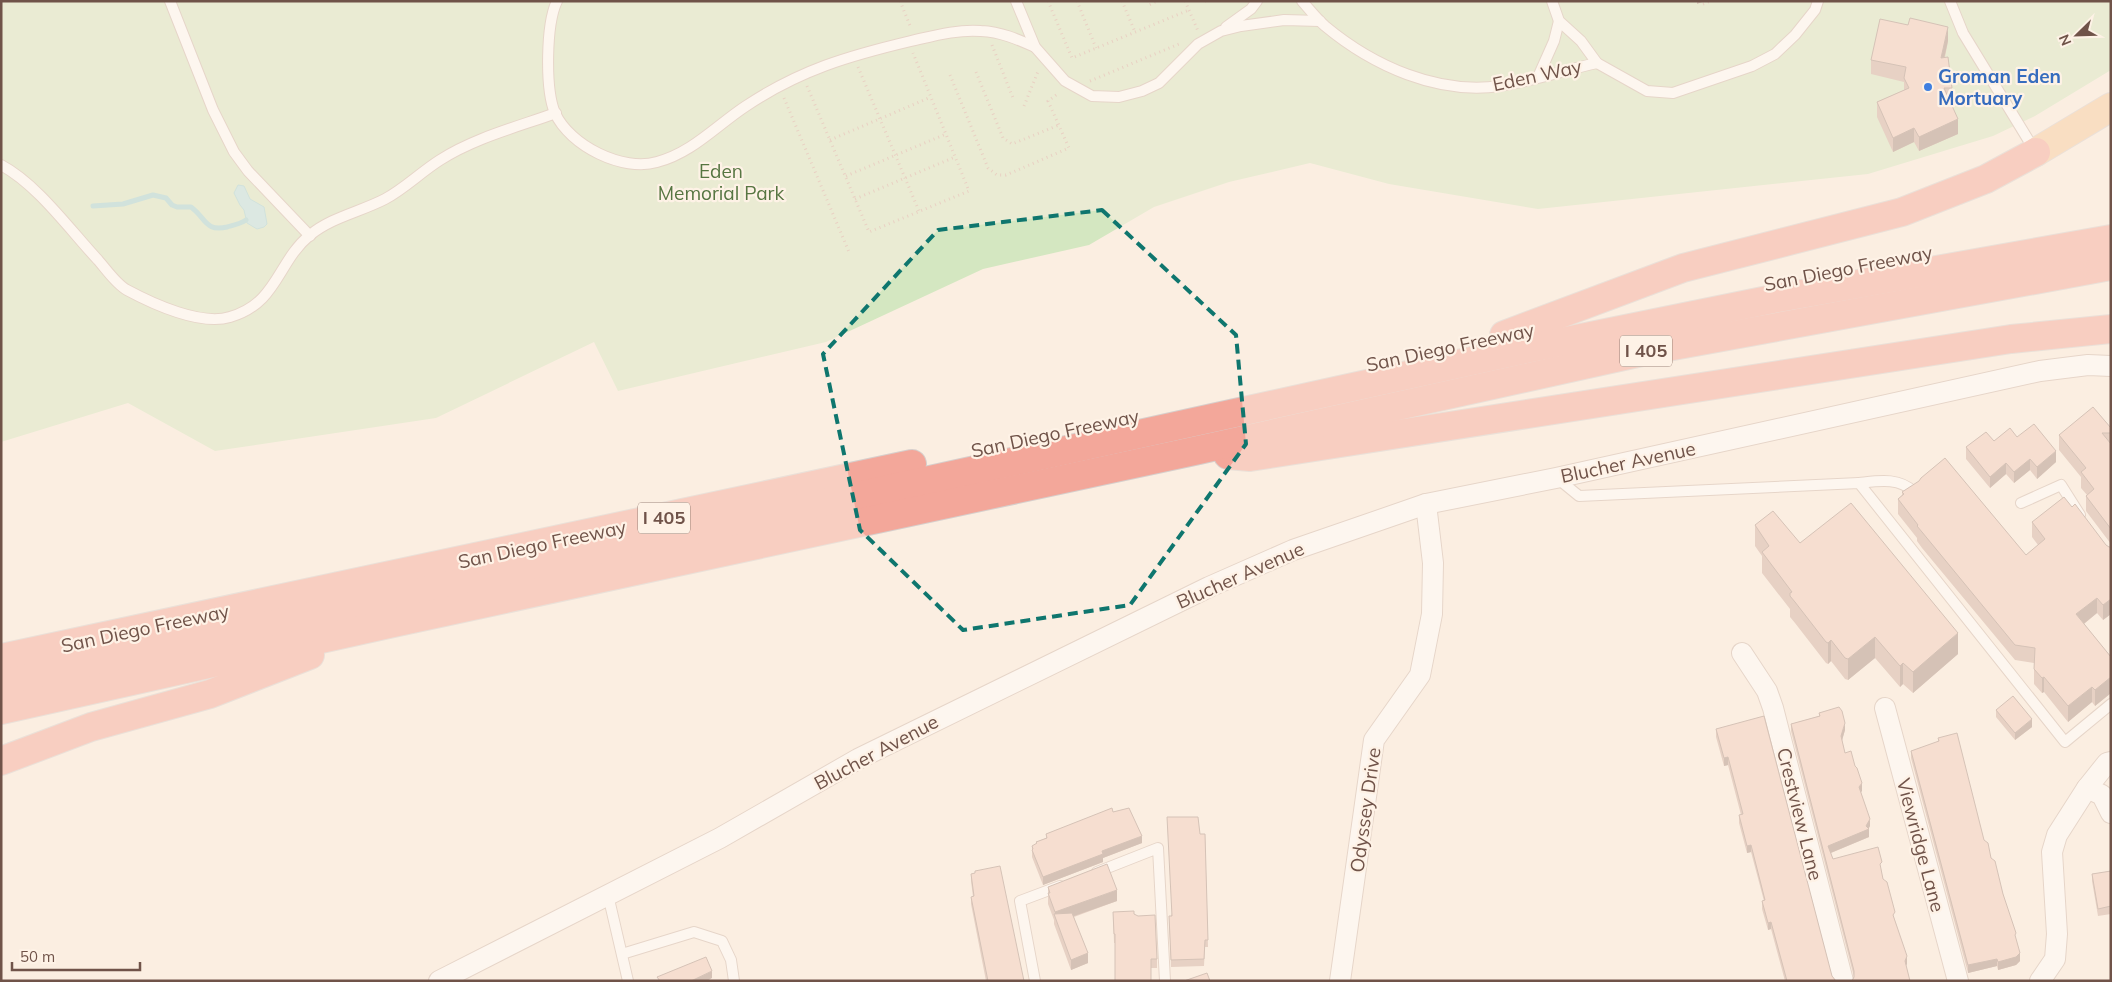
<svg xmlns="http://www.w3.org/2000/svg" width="2112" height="982" font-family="Mulish,sans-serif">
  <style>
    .green { fill: #d4e7c1 }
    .water { fill: #b7e1e3; stroke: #9ed2d4 }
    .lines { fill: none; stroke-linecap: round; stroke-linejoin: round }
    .stream { stroke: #9ed2d4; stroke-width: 5 }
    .lane-casing { stroke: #cdb7ab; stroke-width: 12 }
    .street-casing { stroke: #cdb7ab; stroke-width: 22 }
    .primary-casing { stroke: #d7cfcc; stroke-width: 30 }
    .highway-casing { stroke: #d7cfcc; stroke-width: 30 }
    .path { stroke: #d3ac9e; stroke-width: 3; stroke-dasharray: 1 4; stroke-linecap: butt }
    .lane { stroke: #fff; stroke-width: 10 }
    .street { stroke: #fff; stroke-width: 20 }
    .primary { stroke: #f7cb9c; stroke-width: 28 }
    .highway { stroke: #f3a79a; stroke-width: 28 }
    .wall { fill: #ceada0 }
    .shaded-wall { fill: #a78d82 }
    .building { fill: #efc9ba; stroke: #a78d82 }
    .marked { fill: none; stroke: #0f766e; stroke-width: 4; stroke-dasharray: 10 6; stroke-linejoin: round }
    .shop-dot { fill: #3f7fe0; stroke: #fef2e6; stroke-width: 2 }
    .labels { text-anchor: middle; stroke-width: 4.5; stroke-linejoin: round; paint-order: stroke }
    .shield { fill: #fef2e6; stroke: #9b8378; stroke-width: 1 }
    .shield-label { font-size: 18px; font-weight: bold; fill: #705349 }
    .street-label { font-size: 19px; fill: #705349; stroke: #fef2e6 }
    .shop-label { font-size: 19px; font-weight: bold; fill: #366cbe; stroke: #fef2e6; text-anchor: start }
    .park-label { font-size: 19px; fill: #577642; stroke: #fef2e6 }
  </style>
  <rect width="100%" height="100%" fill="#fbeee1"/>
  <path class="green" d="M1 1H2111V70L2035 116 1993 136 1868 174 1538 209 1389 184 1310 163 1229 182 1154 207 1089 245 983 269 826 342 618 391 594 342 436 418 215 451 128 403 1 442Z"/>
  <path class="water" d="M238 185 244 186 250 199 264 207 267 224 264 227 257 229 247 223 244 210 240 205 234 193Z"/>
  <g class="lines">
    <path class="stream" d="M93 206 123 204 153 195 166 198 172 205 177 207H191C206 218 205 232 227 227 234 225 240 224 246 220"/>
    <defs>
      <g id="lane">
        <path d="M170 1 213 110 234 152 248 171 310 236"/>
        <path d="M557 1C546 24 545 89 555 113 570 146 623 172 657 162 692 153 717 125 746 106 800 70 848 56 911 41 933 36 958 29 981 31 1001 32 1017 39 1035 47"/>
        <path d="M1016 1 1035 47 1065 81 1092 96 1119 97 1142 91 1159 83 1198 44 1221 31 1241 26 1284 20 1320 21"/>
        <path d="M1302 1C1309 9 1317 19 1325 26 1373 66 1438 95 1500 86 1533 81 1565 70 1597 63"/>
        <path d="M1552 1 1559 21 1581 41 1597 63 1647 91 1673 93 1752 66 1775 54 1795 35 1815 10 1818 1"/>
        <path d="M1950 1 1963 33 2035 151"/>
        <path d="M1226 27 1251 9 1257 1"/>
        <path d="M1538 77 1554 41 1559 21"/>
        <path d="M1 165C37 184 70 230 98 260 106 269 116 284 127 290 153 304 201 326 230 317 278 303 277 262 310 235 332 217 360 212 385 199 404 189 421 172 440 160 474 138 517 127 556 113"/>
        <path d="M1557 478 1579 496 1859 483 2065 742 2111 704"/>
        <path d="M1859 483C1878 481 1899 477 1914 492"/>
        <path d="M2021 503 2061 485 2080 515"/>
        <path d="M1097 872 1158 848 1165 981"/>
        <path d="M608 895 628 981"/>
        <path d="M622 954 694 932 722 941 731 960 734 981"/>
        <path d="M1035 981 1020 901 1060 886"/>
      </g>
      <g id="street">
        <path d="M1742 653 1767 691 1773 708 1843 981"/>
        <path d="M1885 708 1958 981"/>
        <path d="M2087 788 2102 795 2111 813"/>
        <path d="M439 981 720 838 858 759 1209 587 1293 550 1426 504 1556 478 2040 371 2088 365 2111 366"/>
        <path d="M1340 981 1374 740 1420 675 1432 614 1433 563 1426 504"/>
        <path d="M2040 981 2055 959 2057 934 2052 852 2057 835 2087 788 2107 763 2111 762"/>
      </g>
      <path id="primary" d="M2036 152 2111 107"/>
      <g id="highway">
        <path d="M1504 335 1683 268 1902 212 1986 179 2036 152"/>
        <path d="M1228 455 1250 457 2011 339 2111 329"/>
        <path d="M1 658 912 464"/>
        <path d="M1 684 1517 351 1773 299 2111 239"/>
        <path d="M1 710 393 623 1194 451 1651 350 2111 266"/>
        <path d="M1 761 91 727 210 694 310 655"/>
      </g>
    </defs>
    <use href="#lane" class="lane-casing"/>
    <use href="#street" class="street-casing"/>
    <use href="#primary" class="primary-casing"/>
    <use href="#highway" class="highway-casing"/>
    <g class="path">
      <path d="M900 1 911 28"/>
      <path d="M1048 1 1072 58 1189 10"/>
      <path d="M1077 1 1096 48"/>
      <path d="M1122 1 1135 32"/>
      <path d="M1148 1 1149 5 1157 1"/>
      <path d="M1185 1 1198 31"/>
      <path d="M1206 1 1208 4"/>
      <path d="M1703 4 1710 1"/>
      <path d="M992 45 1013 98"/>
      <path d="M858 67 919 211"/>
      <path d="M976 72 1003 138 1012 144 1059 125"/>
      <path d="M950 75 988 168 997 175H1006L1069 148 1048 101 1059 93"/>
      <path d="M1090 81 1179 44"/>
      <path d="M807 86 869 232 969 191 913 53"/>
      <path d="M784 98 849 252"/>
      <path d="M1024 106 1039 69"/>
      <path d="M830 140 931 97"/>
      <path d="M846 176 946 134"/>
      <path d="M855 199 955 157"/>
    </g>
    <use href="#lane" class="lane"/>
    <use href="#street" class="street"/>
    <use href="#primary" class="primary"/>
    <use href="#highway" class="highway"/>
  </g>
  <g class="wall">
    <path d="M1948 41 1945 57 1952 88V102H1951L1958 134 1919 151 1914 142 1893 152 1877 117V102L1904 90V82L1871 74V60Z"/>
    <path d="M2111 428V544L2086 511V496L2087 495 2081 488V477L2059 450V435Z"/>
    <path d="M2017 437 2056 462 2037 479 2030 470 2014 483 2006 474 1990 488 1966 459V447Z"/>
    <path d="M1902 492 2026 555 2038 545 2032 537V522L2072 507 2106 545 2109 547H2111V614L2103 620 2097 613 2084 624 2111 657V693L2095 706 2092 702 2068 722 2044 692 2042 693 2034 684V663L2015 660 1922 548 1917 541V538L1898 514V499L1902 495Z"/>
    <path d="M1755 525 1800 543 1958 654 1913 693 1903 684 1900 687 1875 658 1848 680 1845 679 1831 661 1828 664 1826 663 1795 623 1790 617V609L1762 573V556L1755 546Z"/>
    <path d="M1996 710 2032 727 2015 740 1996 717Z"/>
    <path d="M1819 713 1845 730 1842 740 1845 753 1862 791 1861 792 1870 826 1868 828 1869 837 1831 853 1833 859 1882 870H1881L1883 879 1907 964 1854 977 1791 731V724L1819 716Z"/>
    <path d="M1716 729 1832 976 1836 981H1785L1771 929 1768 930 1762 909V901H1764L1751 852 1747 853 1739 823V815H1741L1728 765 1724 766 1716 737Z"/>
    <path d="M1938 738 1991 858 2003 894 2016 940 2020 961 2016 965 1998 970 1997 966 1968 973 1911 758V751L1938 742Z"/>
    <path d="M1113 812 1142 843 1103 858V862L1043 885 1032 857V846L1036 844V842L1046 838V834Z"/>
    <path d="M1200 834H1205L1208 947H1205L1204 966 1171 967 1169 916H1171Z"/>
    <path d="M2111 871V914L2098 916 2092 881V874Z"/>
    <path d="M971 874 1024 981H986L971 904V897H973L971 881Z"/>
    <path d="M1048 887 1117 901 1074 917 1088 963 1071 970 1054 924V920L1048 904Z"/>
    <path d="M1113 912 1134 914 1157 959V968H1151L1115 943H1114Z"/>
  </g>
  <g class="shaded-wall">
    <path d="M1697 1H1705L1697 4Z"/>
    <path d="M1948 27V41L1941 72V58Z"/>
    <path d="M1958 119V134L1919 151V137Z"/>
    <path d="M1914 128V142L1893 152V138Z"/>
    <path d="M2056 451V462L2037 479V467Z"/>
    <path d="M2030 459V470L2014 483V472Z"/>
    <path d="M2006 463V474L1990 488V477Z"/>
    <path d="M2097 598V613L2076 630V614Z"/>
    <path d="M2111 599V614L2103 620V605Z"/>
    <path d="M1958 633V654L1913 693V672Z"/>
    <path d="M1875 637V658L1848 680V659Z"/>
    <path d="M1831 640V661L1828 664V643Z"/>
    <path d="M1903 663V684L1900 687V666Z"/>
    <path d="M2044 677V692L2042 693V678Z"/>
    <path d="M2111 677V693L2095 706V690Z"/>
    <path d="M2092 687V702L2068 722V706Z"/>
    <path d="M2032 719V727L2015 740V733Z"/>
    <path d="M1845 723V730L1841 744V736Z"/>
    <path d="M1728 757V765L1724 766V758Z"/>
    <path d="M1862 783V791L1859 794V787Z"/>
    <path d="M1870 819V826L1868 830 1869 829V837L1828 854V846L1866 826Z"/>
    <path d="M1142 836V843L1103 858V862L1043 885V877L1102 851Z"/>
    <path d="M1751 845V852L1747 853V846Z"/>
    <path d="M1117 890V901L1057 922 1055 917V912Z"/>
    <path d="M1771 922V929L1768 930V923Z"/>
    <path d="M1088 953V963L1071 970V960Z"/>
    <path d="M2020 953V961L2016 965 1998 970V962Z"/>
    <path d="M1907 956V964L1905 968V961Z"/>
    <path d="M1997 959V966L1968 973V965Z"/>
    <path d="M712 971V978L707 981H691Z"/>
  </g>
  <g class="building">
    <path d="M1910 18 1948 27 1941 58 1948 57 1952 88H1944L1958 119 1919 137 1914 128 1893 138 1877 102 1909 88 1904 78 1906 67 1871 60 1880 19 1908 25Z"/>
    <path d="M2093 407 2111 428V433H2102L2111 444V529L2086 496 2094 489 2081 472 2086 468 2059 435Z"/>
    <path d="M2034 424 2056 451 2037 467 2030 459 2014 472 2006 463 1990 477 1966 447 1986 432 1994 441 2010 428 2017 437Z"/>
    <path d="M1945 458 2026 555 2045 539 2032 522 2064 497 2072 507 2075 504 2106 545 2109 547H2111V599L2103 605 2097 598 2076 614 2111 657V677L2095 690 2092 687 2068 706 2044 677 2042 678 2034 669 2035 648 2015 645 1922 532 1917 526 1918 525 1898 499 1904 494 1902 492 1919 481 1921 478Z"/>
    <path d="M1851 503 1958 633 1913 672 1903 663 1900 666 1875 637 1848 659 1845 658 1831 640 1828 643 1826 642 1795 602 1790 596V593L1792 592 1762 552 1769 546 1755 525 1773 511 1800 543Z"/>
    <path d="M2013 696 2032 719 2015 733 1996 710Z"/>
    <path d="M1839 707 1842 711 1845 723 1841 736 1845 753 1851 751 1855 766 1857 768 1862 783 1859 787 1870 819 1866 826 1869 829 1828 846 1833 859 1878 847 1882 862 1880 864 1883 879 1887 882 1895 912 1893 915 1907 956 1905 961 1910 981H1852L1854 977V971L1791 724 1820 716 1819 713Z"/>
    <path d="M1764 716 1832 976 1836 981H1787L1771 922 1768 923 1762 901 1765 900 1751 845 1747 846 1739 815 1743 814 1728 757 1724 758 1716 729Z"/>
    <path d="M1957 733 1984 840 1988 843 1991 858 1995 861 2003 894 2016 933 2015 935 2020 953 2016 957 1998 962 1997 959 1968 965 1911 751 1939 741 1938 738Z"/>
    <path d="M1112 808 1113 812 1129 808 1142 836 1102 851 1103 854 1043 877 1032 850 1033 849 1032 846 1037 843 1036 842 1047 838 1046 834Z"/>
    <path d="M1167 817H1198L1200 834H1205L1208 940H1205L1204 959 1171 960 1169 916H1172Z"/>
    <path d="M1107 864 1117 890 1055 912 1048 893H1050L1048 887Z"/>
    <path d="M1000 866 1024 981H988L971 897 974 896 971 874 975 873V871Z"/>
    <path d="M2111 871V906L2098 909 2092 874Z"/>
    <path d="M1134 911V914L1138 916 1155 915 1157 959H1151V981H1115V934H1114L1113 912Z"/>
    <path d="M1072 913 1088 953 1071 960 1054 914Z"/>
    <path d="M706 957 712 971 691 981H660L657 977Z"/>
    <path d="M1207 973 1210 981H1184Z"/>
  </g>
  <path d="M0 0H2112V982H0ZM1102 210 1236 335 1246 444 1130 605 963 630 860 530 823 354 938 230Z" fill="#fbeee1" fill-opacity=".55" fill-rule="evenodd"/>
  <path class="marked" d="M1102 210 1236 335 1246 444 1130 605 963 630 860 530 823 354 938 230Z"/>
  <circle class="shop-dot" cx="1928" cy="87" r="5"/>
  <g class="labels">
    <g class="shield">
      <rect x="1620" y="335.5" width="52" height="31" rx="4"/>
      <rect x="638" y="502.5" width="52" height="31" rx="4"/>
    </g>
    <g class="shield-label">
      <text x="1646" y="357">I 405</text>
      <text x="664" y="524">I 405</text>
    </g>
    <g class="street-label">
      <text transform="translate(1537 75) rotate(-12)" y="7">Eden Way</text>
      <text transform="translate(1848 268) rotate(-11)" y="7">San Diego Freeway</text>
      <text transform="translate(1450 347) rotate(-12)" y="7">San Diego Freeway</text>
      <text transform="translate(1055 433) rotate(-12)" y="7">San Diego Freeway</text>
      <text transform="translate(1628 462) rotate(-12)" y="7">Blucher Avenue</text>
      <text transform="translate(542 544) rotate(-12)" y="7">San Diego Freeway</text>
      <text transform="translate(1240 575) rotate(-24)" y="7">Blucher Avenue</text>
      <text transform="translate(145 628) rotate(-12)" y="7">San Diego Freeway</text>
      <text transform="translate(876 752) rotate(-28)" y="7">Blucher Avenue</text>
      <text transform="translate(1365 810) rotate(-82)" y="7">Odyssey Drive</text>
      <text transform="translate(1800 814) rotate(76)" y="7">Crestview Lane</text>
      <text transform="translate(1921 845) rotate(75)" y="7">Viewridge Lane</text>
    </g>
    <g class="shop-label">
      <text x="1938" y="83">Groman Eden<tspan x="1938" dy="22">Mortuary</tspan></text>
    </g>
    <g class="park-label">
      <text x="721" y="178">Eden<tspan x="721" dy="22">Memorial Park</tspan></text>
    </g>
  </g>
  <rect width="2112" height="982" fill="none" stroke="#705349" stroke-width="5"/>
  <g transform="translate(2077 35) rotate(247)" stroke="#fef2e6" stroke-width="4" paint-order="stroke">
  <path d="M0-4L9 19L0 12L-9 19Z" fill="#705349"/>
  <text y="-8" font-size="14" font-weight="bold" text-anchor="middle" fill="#705349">N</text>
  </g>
  <path d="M12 962v8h128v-8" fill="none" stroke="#705349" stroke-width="2.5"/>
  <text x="20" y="962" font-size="15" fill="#705349" stroke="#fef2e6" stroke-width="4" paint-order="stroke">50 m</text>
</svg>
